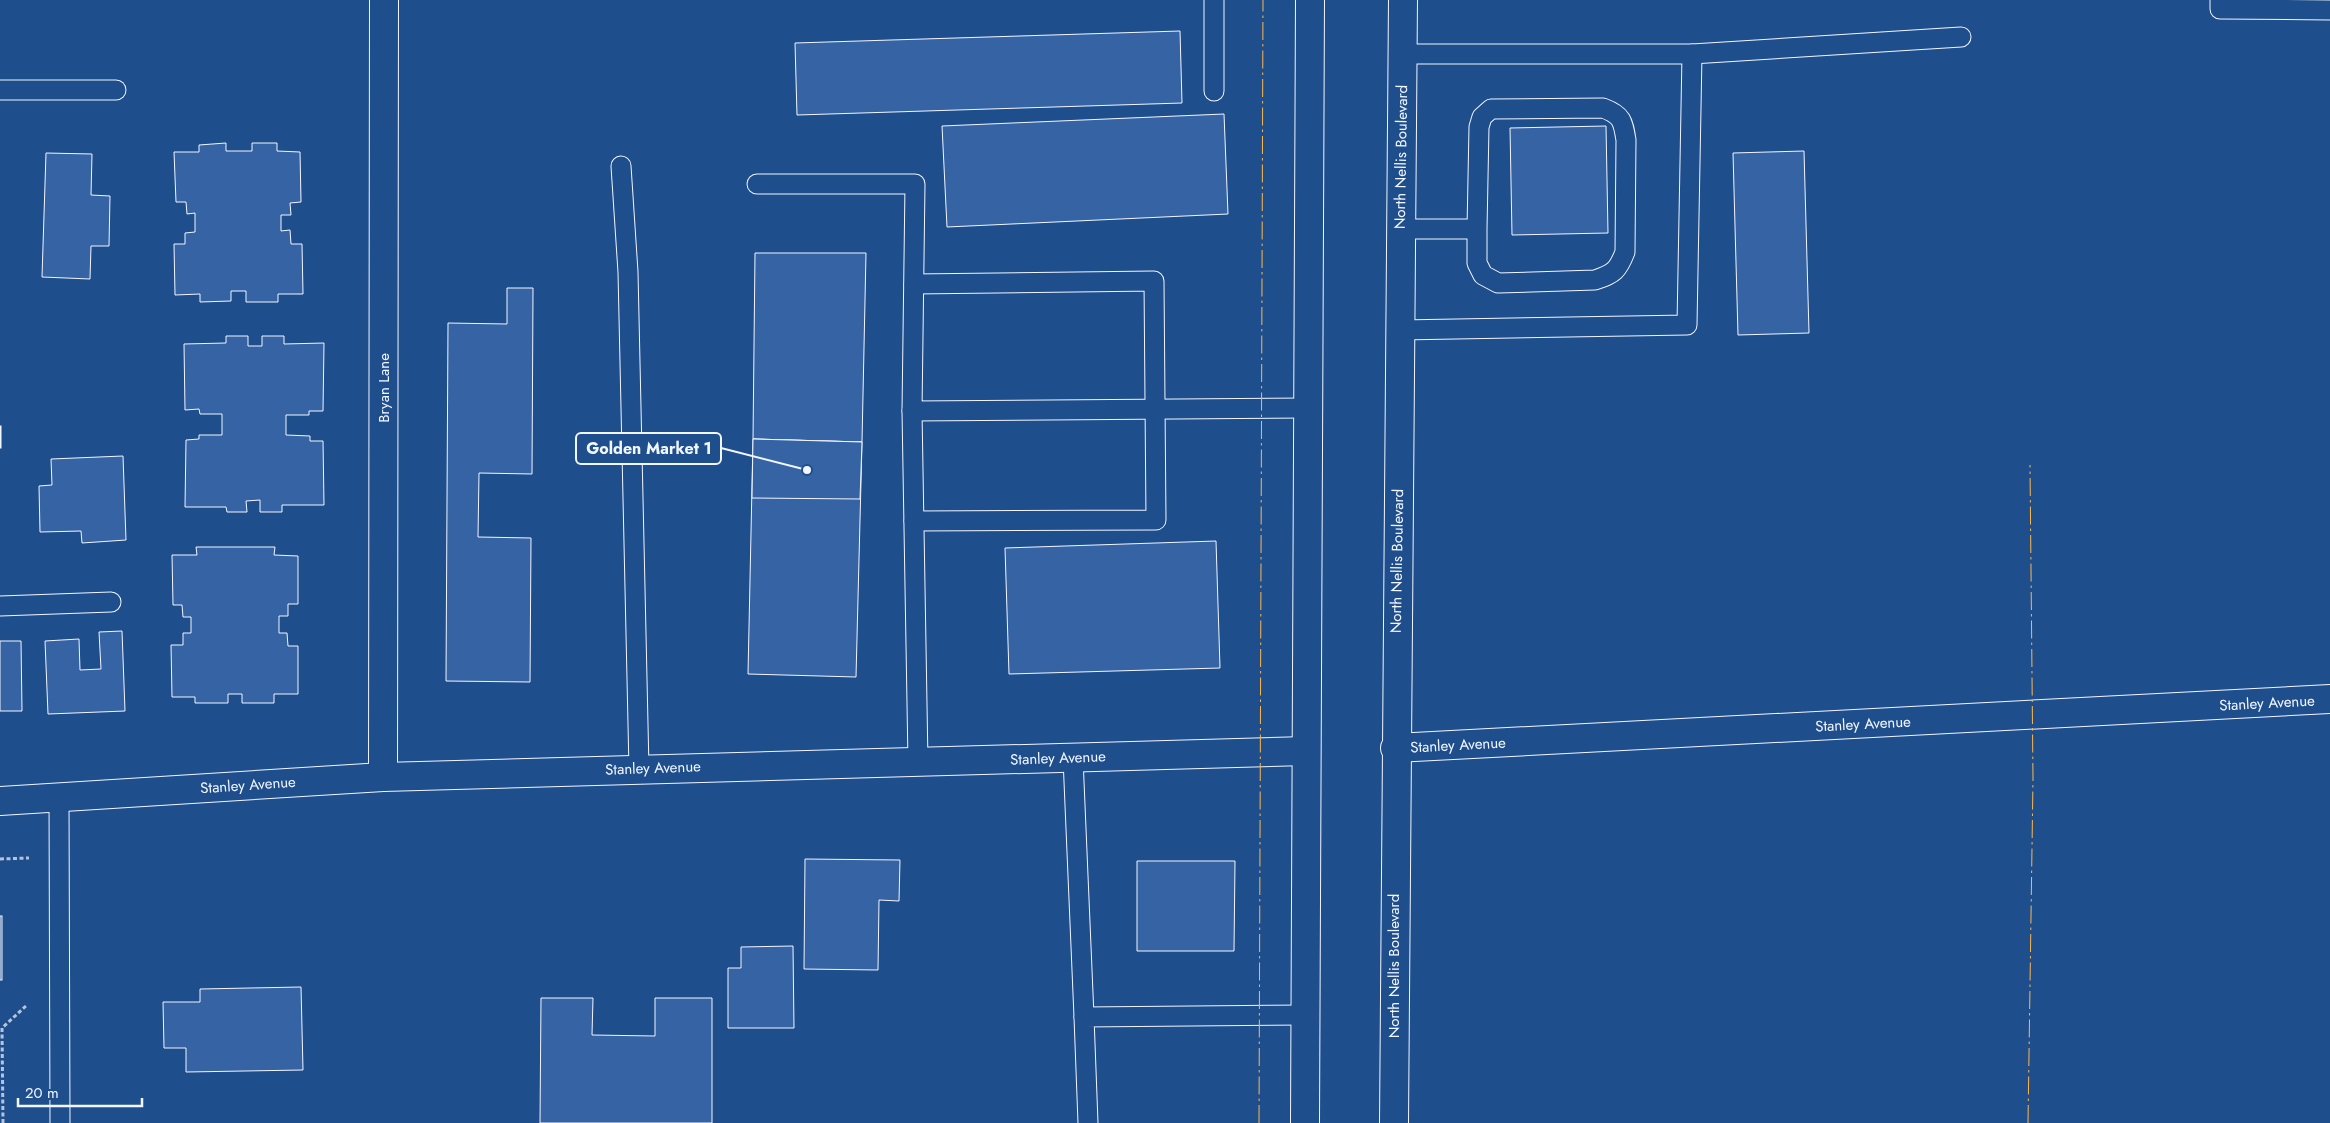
<svg xmlns="http://www.w3.org/2000/svg" width="2330" height="1123" font-family="Jost,sans-serif">
  <style>
    .building { fill: #3563a3; stroke: #f2f6ff }
    .lines { fill: none; stroke-linecap: round; stroke-linejoin: round }
    .lane-casing { stroke: #f2f6ff; stroke-width: 21 }
    .street-casing { stroke: #f2f6ff; stroke-width: 30 }
    .primary-casing { stroke: #f2f6ff; stroke-width: 30 }
    .path { stroke: #b3c4dc; stroke-width: 3; stroke-dasharray: 4 2.5; stroke-linecap: butt }
    .lane { stroke: #1f4e8c; stroke-width: 19 }
    .street { stroke: #1f4e8c; stroke-width: 28 }
    .primary { stroke: #1f4e8c; stroke-width: 28 }
    .power { stroke: #ffb74d; stroke-width: 1; stroke-dasharray: 18 4 2.5 4; stroke-linecap: butt }
    .labels { text-anchor: middle; stroke-width: 4; stroke-linejoin: round; paint-order: stroke }
    .street-label { font-size: 15px; fill: #f2f6ff; stroke: #1f4e8c }
    .leader { fill: none; stroke: #f2f6ff; stroke-width: 2 }
    .callout-dot { fill: #f2f6ff; stroke: #1f4e8c; stroke-width: 2 }
    .callout { fill: #1f4e8c; stroke: #f2f6ff; stroke-width: 2 }
    .callout-label { font-size: 16px; text-anchor: middle; font-weight: bold; fill: #f2f6ff }
  </style>
  <rect width="100%" height="100%" fill="#1f4e8c"/>
  <g class="building">
    <path d="M1180 31 1182 103 797 115 795 43Z"/>
    <path d="M1224 114 1228 214 947 227 942 126Z"/>
    <path d="M1606 126 1608 233 1512 235 1510 128Z"/>
    <path d="M226 143V151H252V143H277V151L300 152 301 202 290 203 291 215H281V231L290 230 291 244H302L303 294H278V302H246V291H231V301L200 302V294L175 295 174 244H185V233L195 232V213L187 214 186 202H176L174 152H199V145Z"/>
    <path d="M1804 151 1809 333 1738 335 1733 153Z"/>
    <path d="M46 153 92 154 91 195 110 196 109 246H91L90 279 42 277Z"/>
    <path d="M755 253H866L862 442 753 439Z"/>
    <path d="M507 288H533L532 474 479 473 478 537 531 538 530 682 446 681 448 323 507 324Z"/>
    <path d="M226 336H248V346H262V336H284V344L324 343 323 411H309V415H286V435L310 436V441H323L324 505H282V512H260V500L246 501 247 512H227L226 507H185L186 440 199 439V435H222V414H200L199 409 185 410 184 344 226 343Z"/>
    <rect x="0" y="426" width="1" height="22"/>
    <path d="M753 439 862 442 856 677 748 674Z"/>
    <path d="M753 439 862 442 860 499 752 498Z"/>
    <path d="M123 456 126 540 82 543 81 531 40 532 39 486 52 485 51 459Z"/>
    <path d="M1216 541 1220 668 1009 674 1005 548Z"/>
    <path d="M196 547H275L274 555 298 556V604H288V616H279V633H287L288 646H298V694H274V703H242V694H228V703H195V697H172L171 645H183V633H191V617H183L182 605H173L172 555H197Z"/>
    <path d="M122 631 125 711 48 714 45 641 79 639 80 670 101 669 99 632Z"/>
    <path d="M0 641H21L22 711H0Z"/>
    <path d="M805 859 900 860 899 901 879 900 878 970 804 969Z"/>
    <path d="M1137 861H1235L1234 951H1137Z"/>
    <rect x="0" y="916" width="2" height="64"/>
    <path d="M793 946 794 1028H728V968H741V947Z"/>
    <path d="M301 987 303 1070 186 1072V1048H164L163 1002H200V989Z"/>
    <path d="M541 998H593L592 1035 655 1036V998H712V1123H540Z"/>
  </g>
  <g class="lines">
    <defs>
      <g id="lane">
        <path d="M1214 0V91"/>
        <path d="M2220 0V9L2330 10"/>
        <path d="M1402 54H1692L1961 37"/>
        <path d="M0 90H116"/>
        <path d="M621 166 628 272 639 769"/>
        <path d="M757 184H915L912 411 1308 408"/>
        <path d="M1401 229H1477L1479 127 1482 117 1491 109 1603 108C1622 115 1623 121 1626 140L1625 252C1618 270 1614 274 1595 280L1498 283 1483 275 1477 263V229"/>
        <path d="M914 284 1154 281 1156 520 914 521"/>
        <path d="M1400 330 1687 325 1692 54"/>
        <path d="M912 411 918 762"/>
        <path d="M0 606 111 602"/>
        <path d="M1073 758 1084 1017"/>
        <path d="M59 797 60 1123"/>
        <path d="M1088 1123 1084 1017 1305 1015"/>
      </g>
      <g id="street">
        <path d="M1395 748 2330 699"/>
        <path d="M383 777 384 0"/>
        <path d="M0 801 383 777 1306 751"/>
      </g>
      <g id="primary">
        <path d="M1305 1123 1310 0"/>
        <path d="M1394 1123 1403 0"/>
      </g>
    </defs>
    <use href="#lane" class="lane-casing"/>
    <use href="#street" class="street-casing"/>
    <use href="#primary" class="primary-casing"/>
    <g class="path">
      <path d="M0 859 29 858"/>
      <path d="M3 1123 2 1028 27 1005"/>
    </g>
    <use href="#lane" class="lane"/>
    <use href="#street" class="street"/>
    <use href="#primary" class="primary"/>
    <g class="power">
      <path d="M1259 1123 1263 0"/>
      <path d="M2028 1123 2033 779 2030 465"/>
    </g>
  </g>
  <g class="labels">
    <g class="street-label">
      <text transform="translate(1401 157) rotate(-89)" y="5">North Nellis Boulevard</text>
      <text transform="translate(384 388) rotate(-90)" y="5">Bryan Lane</text>
      <text transform="translate(1397 561) rotate(-89)" y="5">North Nellis Boulevard</text>
      <text transform="translate(2267 703) rotate(-3)" y="5">Stanley Avenue</text>
      <text transform="translate(1863 724) rotate(-3)" y="5">Stanley Avenue</text>
      <text transform="translate(1458 745) rotate(-3)" y="5">Stanley Avenue</text>
      <text transform="translate(1058 758) rotate(-2)" y="5">Stanley Avenue</text>
      <text transform="translate(653 768) rotate(-2)" y="5">Stanley Avenue</text>
      <text transform="translate(248 785) rotate(-4)" y="5">Stanley Avenue</text>
      <text transform="translate(1394 966) rotate(-90)" y="5">North Nellis Boulevard</text>
    </g>
  </g>
  <path class="leader" d="M807 470L721 448"/>
  <circle class="callout-dot" cx="807" cy="470" r="5"/>
  <rect class="callout" x="576" y="433" width="145" height="31" rx="5"/>
  <g class="callout-label">
    <text x="649" y="454">Golden Market 1</text>
  </g>
  <path d="M18 1098v8h124v-8" fill="none" stroke="#f2f6ff" stroke-width="2.5"/>
  <text x="25" y="1098" font-size="15" fill="#f2f6ff" stroke="#1f4e8c" stroke-width="4" paint-order="stroke">20 m</text>
</svg>
